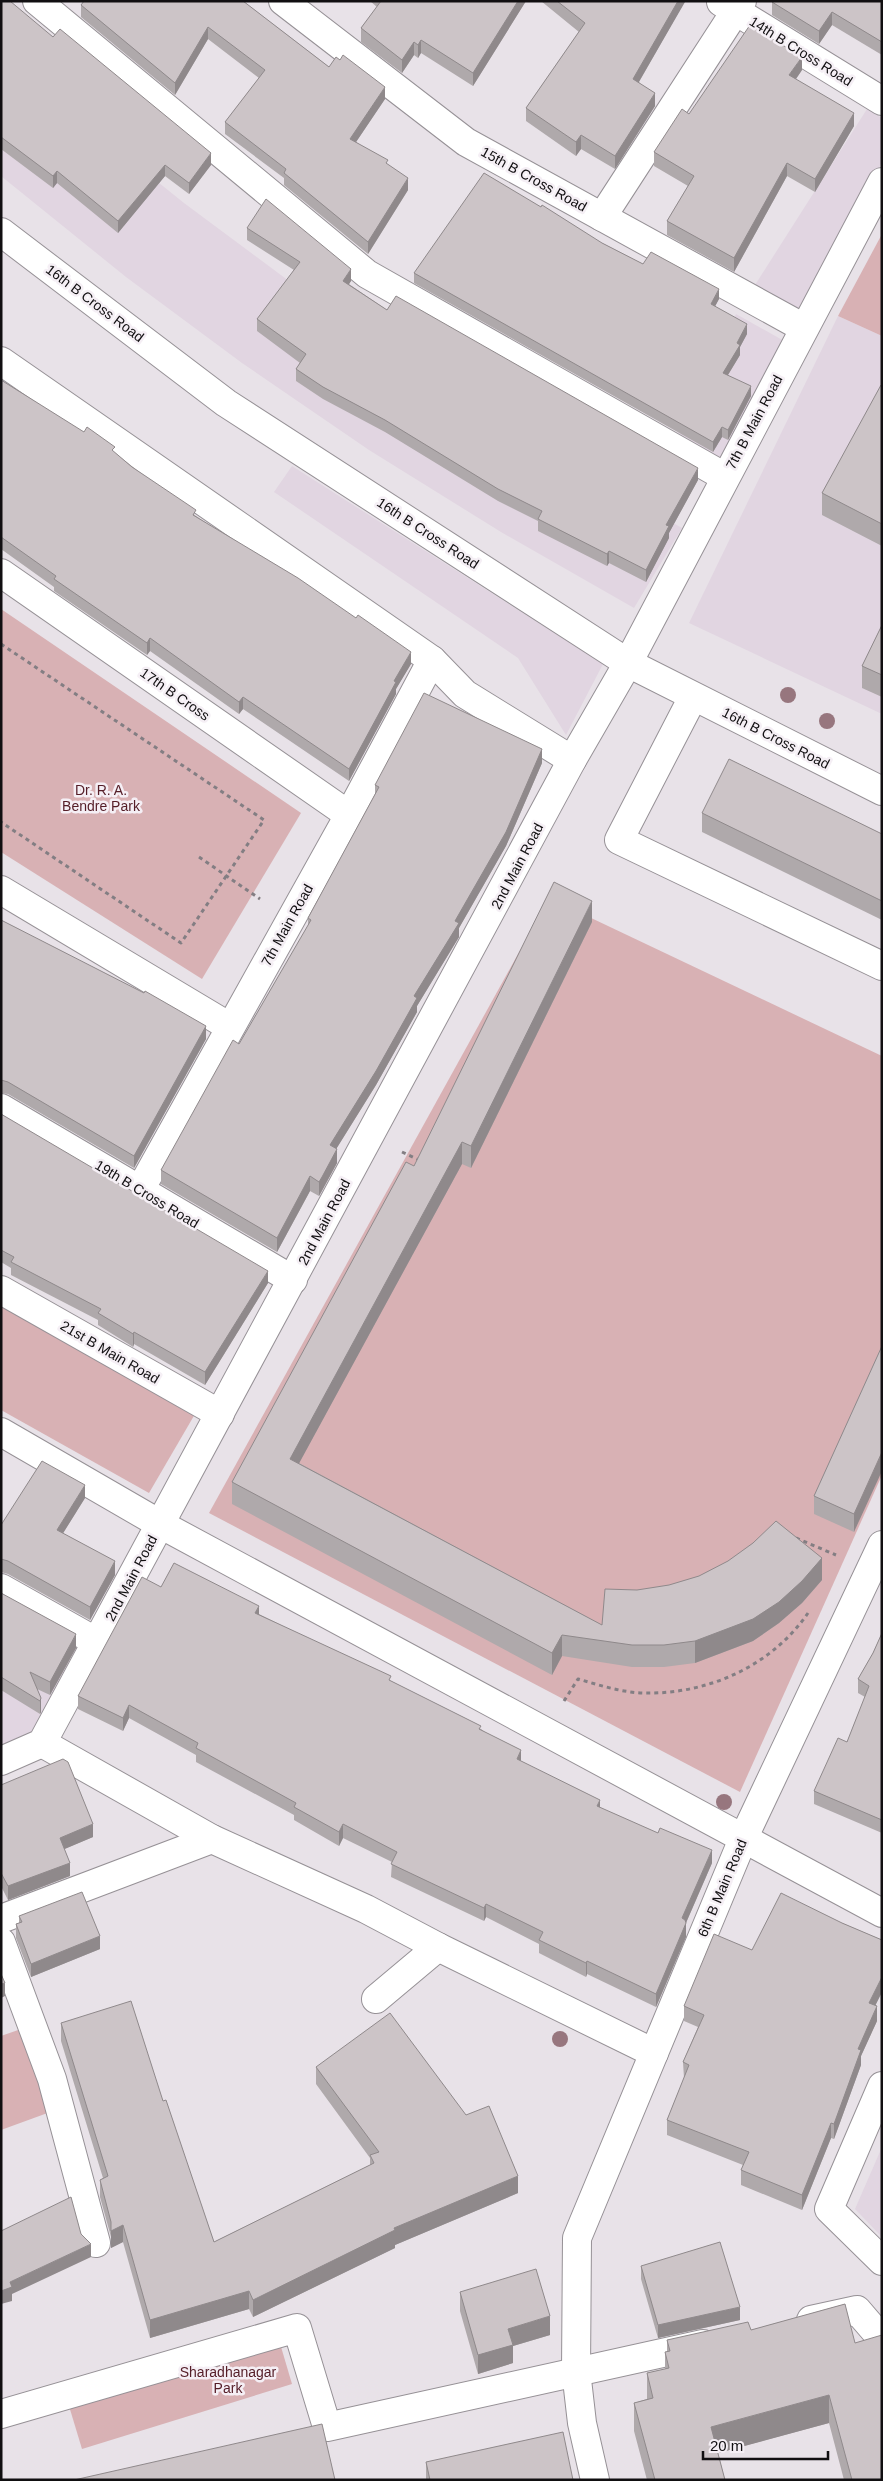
<svg xmlns="http://www.w3.org/2000/svg" width="883" height="2481" font-family="Helvetica,sans-serif">
  <style>
    .built { fill: #e1d5e1 }
    .green { fill: #d8b1b4 }
    .lines { fill: none; stroke-linecap: round; stroke-linejoin: round }
    .minor-casing { stroke: #969196; stroke-width: 30 }
    .major-casing { stroke: #969196; stroke-width: 30 }
    .path { stroke: #837e83; stroke-width: 3; stroke-dasharray: 4 4; stroke-linecap: butt }
    .minor { stroke: #fff; stroke-width: 28 }
    .major { stroke: #fff; stroke-width: 28 }
    .tree { fill: #97767e }
    .wall { fill: #afa9ab }
    .shaded-wall { fill: #8f898b }
    .building { fill: #ccc4c7; stroke: #8f898b }
    .labels { text-anchor: middle; stroke-width: 5; stroke-linejoin: round; paint-order: stroke }
    .street-label { font-size: 14px; fill: #110f11; stroke: #f5eff5 }
    .park-label { font-size: 14px; fill: #541d27; stroke: #f5eff5 }
  </style>
  <rect width="100%" height="100%" fill="#e8e2e8"/>
  <g class="built">
    <path d="M1 56 184 203 297 287 549 452 682 528 634 608 501 532 369 450 242 363 126 277 1 176Z"/>
    <path d="M867 109 882 118V162L800 311 755 285Z"/>
    <path d="M736 314 786 342 725 461 678 433Z"/>
    <path d="M838 316 882 336V714L689 623Z"/>
    <path d="M292 466 603 664 566 735 518 658 274 492Z"/>
    <path d="M1 1602 88 1647 37 1741 1 1757Z"/>
    <path d="M882 2147V2237L855 2209Z"/>
  </g>
  <g class="green">
    <path d="M882 234V336L838 316Z"/>
    <path d="M1 609 301 813 202 979 1 852Z"/>
    <path d="M549 898 882 1056V1475L740 1792 209 1513Z"/>
    <path d="M1 1304 195 1414 149 1493 1 1410Z"/>
    <path d="M21 2029 53 2111 1 2130V2036Z"/>
    <path d="M279 2340 292 2384 82 2449 69 2406Z"/>
  </g>
  <g class="lines">
    <defs>
      <g id="minor">
        <path d="M37 1 367 274 725 477"/>
        <path d="M283 1 466 142 804 328"/>
        <path d="M721 2 882 101"/>
        <path d="M602 217 742 1"/>
        <path d="M1 361 432 660 465 694 572 760"/>
        <path d="M1 573 349 815"/>
        <path d="M693 697 619 840 882 966"/>
        <path d="M1 890 230 1027"/>
        <path d="M1 1108 293 1280"/>
        <path d="M140 1190 349 815 432 660"/>
        <path d="M1 1290 220 1414"/>
        <path d="M1 1432 160 1524 882 1913"/>
        <path d="M1 1588 97 1642"/>
        <path d="M42 1743 212 1839 366 1909 438 1947 376 1999"/>
        <path d="M1 1761 42 1743 572 760 628 663 882 182"/>
        <path d="M1 1919 212 1839"/>
        <path d="M1 1942 52 2079 96 2243"/>
        <path d="M438 1947 654 2053"/>
        <path d="M882 2086 829 2209 882 2261"/>
        <path d="M811 2320 857 2310 882 2339"/>
        <path d="M1 2414 297 2328 327 2427 703 2344"/>
        <path d="M595 2480 582 2423 576 2371 577 2238 743 1839 882 1545"/>
      </g>
      <path id="major" d="M1 232 226 403 628 663 882 791"/>
    </defs>
    <use href="#minor" class="minor-casing"/>
    <use href="#major" class="major-casing"/>
    <g class="path">
      <path d="M1 644 264 820 181 943 1 822"/>
      <path d="M199 857 260 899"/>
      <path d="M402 1152 419 1160"/>
      <path d="M796 1538 836 1555"/>
      <path d="M564 1701 578 1679C599 1685 620 1692 642 1693 706 1695 771 1667 808 1613"/>
    </g>
    <use href="#minor" class="minor"/>
    <use href="#major" class="major"/>
  </g>
  <g class="tree">
    <circle cx="788" cy="695" r="8"/>
    <circle cx="827" cy="721" r="8"/>
    <circle cx="724" cy="1802" r="8"/>
    <circle cx="560" cy="2039" r="8"/>
  </g>
  <g class="wall">
    <path d="M1 1 211 165 189 194 165 176 118 233 57 183 53 188 1 149Z"/>
    <path d="M243 1 329 67 385 99 356 142 388 165 408 190 368 254 284 185V178L225 134V122L259 78 208 39 175 95 81 17V5Z"/>
    <path d="M370 1H526L473 86 421 53 418 58 414 55 402 73 361 42V28L377 7Z"/>
    <path d="M541 1H685L639 82 655 106 615 169 581 149 576 156 526 121V108L579 32Z"/>
    <path d="M882 1V55L832 25 819 44 772 15V2Z"/>
    <path d="M802 70 796 79 854 126 815 192 787 176 734 272 667 235V221L688 186 654 166V152L689 114Z"/>
    <path d="M247 228 351 281 349 284 387 310 698 480 669 533V538L646 582 609 563 607 566 538 531V521L498 501 385 432 323 399 296 381V369L300 363 257 331V319L294 270 247 240Z"/>
    <path d="M602 243 643 264 719 299 715 306 747 334 740 347V355L728 375 751 396 728 440 722 437 713 452 414 283V273Z"/>
    <path d="M1 380 115 453 196 516 411 664 396 689V694L349 781 243 709 239 714 150 651 147 655 54 591V587L1 549Z"/>
    <path d="M882 385V546L822 515V493Z"/>
    <path d="M882 625V697L862 688V666Z"/>
    <path d="M542 763 506 846 459 928V937L417 1006V1012L376 1085 336 1149 337 1163 322 1191 319 1196 310 1191 277 1252 161 1184V1170L239 1044 308 926V918L375 794V785Z"/>
    <path d="M702 813 882 834V920L702 832Z"/>
    <path d="M1 920 206 1039 134 1168 8 1094 1 1093Z"/>
    <path d="M592 922 471 1168 462 1164 299 1463 602 1625 637 1590 822 1580 802 1603 779 1623 753 1641 695 1663 664 1667H632L562 1656 552 1675 232 1504V1482L414 1166Z"/>
    <path d="M1 1114 268 1283 205 1385 134 1344 133 1347 130 1345 98 1325V1320L11 1275V1268L1 1262Z"/>
    <path d="M882 1346 854 1532 814 1514V1496Z"/>
    <path d="M85 1498 63 1533 115 1575 90 1620 8 1574 1 1572V1525Z"/>
    <path d="M161 1587 259 1614 391 1681 481 1729 521 1761 600 1808 712 1863 686 1923V1937L656 2007 587 1974 586 1977 539 1953V1944L486 1917 484 1921 391 1877 392 1862 343 1838 339 1846 294 1820V1815L196 1762V1755L129 1718 123 1731 78 1709V1696Z"/>
    <path d="M1 1593 76 1648 50 1695 37 1689 41 1698V1712L40 1714 1 1690Z"/>
    <path d="M882 1633V1833L814 1804V1791L847 1742 865 1697 858 1693V1679L873 1653Z"/>
    <path d="M1 1785 93 1837 64 1849 70 1876 8 1900 1 1886Z"/>
    <path d="M19 1916 100 1949 31 1977 16 1938V1924L19 1923Z"/>
    <path d="M842 1923 882 1940V1992L875 2006 877 2021 861 2056V2065L834 2139 831 2138 802 2210 741 2185V2170L743 2165 667 2135V2120L684 2078 683 2062 698 2027 684 2021V2006L752 1950Z"/>
    <path d="M61 2023 163 2101 214 2242 370 2165V2158L316 2084V2067L518 2193 395 2245V2248L253 2317 249 2309 150 2338 123 2242 111 2248V2237L100 2197V2180L103 2178 61 2041Z"/>
    <path d="M641 2266 740 2320 658 2338 641 2279Z"/>
    <path d="M460 2292 550 2335 513 2346V2363L478 2374 460 2311Z"/>
    <path d="M845 2304 882 2480H844L829 2423 718 2453 725 2480H647L634 2431V2403L647 2399V2373L665 2369V2352H667V2340L751 2330Z"/>
    <path d="M426 2462 573 2480H426Z"/>
  </g>
  <g class="shaded-wall">
    <path d="M518 1H526L473 86V73Z"/>
    <path d="M678 1H685V2L633 92V79Z"/>
    <path d="M832 12V25L819 44V31Z"/>
    <path d="M208 27V39L175 95V83Z"/>
    <path d="M421 40V53L418 58V45Z"/>
    <path d="M414 42V55L402 73V60Z"/>
    <path d="M802 57V70L789 89V75Z"/>
    <path d="M385 87V99L350 151V139Z"/>
    <path d="M655 93V106L615 169V156Z"/>
    <path d="M854 113V126L815 192V179Z"/>
    <path d="M581 135V149L576 156V142Z"/>
    <path d="M211 153V165L189 194V183Z"/>
    <path d="M787 163V176L734 272V258Z"/>
    <path d="M165 165V176L118 233V221Z"/>
    <path d="M57 171V183L53 188V176Z"/>
    <path d="M408 178V190L368 254V242Z"/>
    <path d="M351 269V281L343 293V281Z"/>
    <path d="M719 289V299L711 314V304Z"/>
    <path d="M747 324V334L740 347V355L723 383V373L737 343Z"/>
    <path d="M751 386V396L728 440V430Z"/>
    <path d="M722 427V437L713 452V442Z"/>
    <path d="M698 468V480L669 533V538L646 582V570L666 525Z"/>
    <path d="M609 551V563L607 566V554Z"/>
    <path d="M150 638V651L147 655V643Z"/>
    <path d="M411 652V664L396 689V694L349 781V769L394 681Z"/>
    <path d="M243 697V709L239 714V702Z"/>
    <path d="M542 749V763L506 846 459 928V937L417 1006V1012L376 1085 330 1159V1145L455 921Z"/>
    <path d="M592 901V922L471 1168V1146Z"/>
    <path d="M206 1026V1039L134 1168V1156Z"/>
    <path d="M462 1142V1164L290 1480V1459Z"/>
    <path d="M337 1149V1163L319 1196V1182Z"/>
    <path d="M310 1176V1191L277 1252V1238Z"/>
    <path d="M268 1271V1283L205 1385V1372Z"/>
    <path d="M134 1332V1344L133 1347V1334Z"/>
    <path d="M882 1452V1471L854 1532V1514Z"/>
    <path d="M85 1485V1498L57 1543V1530Z"/>
    <path d="M822 1558V1580L802 1603 779 1623 753 1641 695 1663V1641Z"/>
    <path d="M115 1561V1575L90 1620V1607Z"/>
    <path d="M259 1606V1620L255 1613Z"/>
    <path d="M76 1634V1648L50 1695V1682Z"/>
    <path d="M562 1635V1656L552 1675V1653Z"/>
    <path d="M41 1698V1712L40 1714V1701Z"/>
    <path d="M129 1705V1718L123 1731V1718Z"/>
    <path d="M521 1750V1764L517 1759Z"/>
    <path d="M600 1800V1814L597 1806Z"/>
    <path d="M93 1824V1837L60 1851V1838Z"/>
    <path d="M343 1824V1838L339 1846V1832Z"/>
    <path d="M712 1850V1863L682 1932V1918Z"/>
    <path d="M70 1863V1876L8 1900V1886Z"/>
    <path d="M486 1904V1917L484 1921V1908Z"/>
    <path d="M686 1923V1937L656 2007V1994Z"/>
    <path d="M100 1936V1949L31 1977V1964Z"/>
    <path d="M587 1961V1974L586 1977V1963Z"/>
    <path d="M882 1977V1992L869 2018V2003Z"/>
    <path d="M5 1983V1996L1 1998V1984Z"/>
    <path d="M877 2006V2021L861 2056V2065L834 2139V2124L858 2049Z"/>
    <path d="M831 2123V2138L802 2210V2195Z"/>
    <path d="M518 2176V2193L395 2245V2248L253 2317V2300L394 2228Z"/>
    <path d="M123 2225V2242L111 2248V2231Z"/>
    <path d="M91 2244V2257L12 2294V2301L1 2304V2291L10 2282Z"/>
    <path d="M249 2291V2309L150 2338V2320Z"/>
    <path d="M740 2307V2320L658 2338V2325Z"/>
    <path d="M550 2316V2335L513 2346V2363L478 2374V2355L508 2329Z"/>
    <path d="M829 2395V2423L711 2455V2427Z"/>
  </g>
  <g class="building">
    <path d="M1 1H10L53 37 60 29 211 153 189 183 165 165 118 221 57 171 53 176 1 137Z"/>
    <path d="M84 1H243L329 67 336 57 340 60 343 55 385 87 350 139 388 160 386 163 408 178 368 242 284 173 286 169 225 122 265 70 208 27 175 83 81 5Z"/>
    <path d="M381 1H518L473 73 421 40 418 45 414 42 402 60 361 28Z"/>
    <path d="M557 1H678L633 79 655 93 615 156 581 135 576 142 526 108 585 23Z"/>
    <path d="M772 1H882V42L832 12 819 31 772 2Z"/>
    <path d="M750 25 802 57 789 75 854 113 815 179 787 163 734 258 667 221 694 176 654 152 682 109 689 114Z"/>
    <path d="M484 173 541 207 542 205 602 243 643 264 651 252 719 289 711 304 747 324 737 343 740 345 723 373 751 386 728 430 722 427 713 442 414 273Z"/>
    <path d="M266 199 351 269 343 281 387 310 396 296 698 468 666 525 669 526 646 570 609 551 607 554 538 519 542 511 498 489 385 420 323 387 296 369 306 354 257 319 300 262 247 228Z"/>
    <path d="M1 380 84 432 87 427 115 447 112 450 132 467 196 510 193 515 298 578 356 618 358 615 411 652 394 681 396 682 349 769 243 697 239 702 150 638 147 643 54 579 56 576 1 537Z"/>
    <path d="M881 385H882V524L822 493Z"/>
    <path d="M882 625V675L862 666Z"/>
    <path d="M424 693 542 749 506 832 455 921 459 923 414 996 417 998 376 1071 330 1145 337 1149 322 1177 319 1182 310 1176 277 1238 161 1170 233 1040 239 1044 311 920 308 918 379 787 375 785Z"/>
    <path d="M729 759 882 834V901L702 813Z"/>
    <path d="M554 882 592 901 471 1146 462 1142 290 1459 602 1625 605 1589 637 1590 669 1585 699 1576 728 1561 753 1543 776 1521 822 1558 802 1581 779 1602 753 1619 695 1641 664 1645H632L562 1635 552 1653 232 1482 406 1162 414 1166Z"/>
    <path d="M1 920 144 993 145 991 206 1026 134 1156 8 1082 1 1080Z"/>
    <path d="M1 1114 268 1271 205 1372 134 1332 133 1334 130 1332 98 1313 101 1309 11 1262 14 1257 1 1250Z"/>
    <path d="M882 1346V1452L854 1514 814 1496Z"/>
    <path d="M42 1461 85 1485 57 1530 115 1561 90 1607 8 1561 1 1559V1525Z"/>
    <path d="M174 1563 259 1606 255 1613 391 1676 389 1680 481 1726 479 1729 521 1750 517 1759 600 1800 597 1806 658 1833 660 1828 712 1850 682 1918 685 1920 686 1923 656 1994 587 1961 586 1963 539 1940 543 1932 486 1904 484 1908 391 1864 397 1852 343 1824 339 1832 294 1807 296 1803 196 1748 198 1743 129 1705 123 1718 78 1696 142 1577 161 1587Z"/>
    <path d="M1 1593 76 1634 50 1682 30 1672 41 1698 40 1701 1 1677Z"/>
    <path d="M882 1633V1820L814 1791 838 1738 847 1742 869 1686 858 1679 873 1653Z"/>
    <path d="M63 1759 68 1762 93 1824 60 1838 70 1863 8 1886 1 1873V1785Z"/>
    <path d="M82 1892 100 1936 31 1964 16 1924 22 1922 19 1916Z"/>
    <path d="M781 1893 842 1923 882 1940V1977L869 2003 877 2006 858 2049 861 2050 834 2124 831 2123 802 2195 741 2170 749 2152 667 2120 689 2065 683 2062 704 2015 684 2006 714 1934 752 1950Z"/>
    <path d="M1 1974 5 1983 1 1984Z"/>
    <path d="M131 2001 163 2101 166 2100 214 2242 374 2163 370 2155 379 2152 316 2067 390 2013 466 2115 489 2106 518 2176 394 2228 395 2230 253 2300 249 2291 150 2320 123 2225 111 2231V2222L100 2180 108 2176 61 2023Z"/>
    <path d="M71 2197 81 2234 91 2244 10 2282 12 2287 1 2291V2231Z"/>
    <path d="M720 2242 740 2307 658 2325 641 2266Z"/>
    <path d="M536 2269 550 2316 508 2329 513 2345 478 2355 460 2292Z"/>
    <path d="M845 2304 855 2343 882 2335V2480H852L829 2395 711 2427 725 2480H655L634 2403 653 2398 647 2373 669 2368 665 2352 670 2351 667 2340 748 2322 751 2330Z"/>
    <path d="M322 2424 335 2480H74Z"/>
    <path d="M563 2432 573 2480H430L426 2462Z"/>
  </g>
  <g class="labels">
    <g class="street-label">
      <text transform="translate(801 51) rotate(32)" y="5">14th B Cross Road</text>
      <text transform="translate(534 179) rotate(29)" y="5">15th B Cross Road</text>
      <text transform="translate(95 303) rotate(37)" y="5">16th B Cross Road</text>
      <text transform="translate(754 422) rotate(-62)" y="5">7th B Main Road</text>
      <text transform="translate(428 533) rotate(33)" y="5">16th B Cross Road</text>
      <text transform="translate(175 694) rotate(35)" y="5">17th B Cross</text>
      <text transform="translate(776 738) rotate(27)" y="5">16th B Cross Road</text>
      <text transform="translate(517 866) rotate(-62)" y="5">2nd Main Road</text>
      <text transform="translate(287 925) rotate(-61)" y="5">7th Main Road</text>
      <text transform="translate(147 1194) rotate(31)" y="5">19th B Cross Road</text>
      <text transform="translate(324 1222) rotate(-62)" y="5">2nd Main Road</text>
      <text transform="translate(110 1352) rotate(30)" y="5">21st B Main Road</text>
      <text transform="translate(131 1578) rotate(-62)" y="5">2nd Main Road</text>
      <text transform="translate(722 1888) rotate(-67)" y="5">6th B Main Road</text>
    </g>
    <g class="park-label">
      <text x="101" y="795">Dr. R. A.<tspan x="101" dy="16">Bendre Park</tspan></text>
      <text x="228" y="2377">Sharadhanagar<tspan x="228" dy="16">Park</tspan></text>
    </g>
  </g>
  <rect width="883" height="2481" fill="none" stroke="#110f11" stroke-width="5"/>
  <path d="M703 2451v8h125v-8" fill="none" stroke="#110f11" stroke-width="2.5"/>
  <text x="710" y="2451" font-size="15" fill="#110f11" stroke="#f5eff5" stroke-width="4" paint-order="stroke">20 m</text>
</svg>
